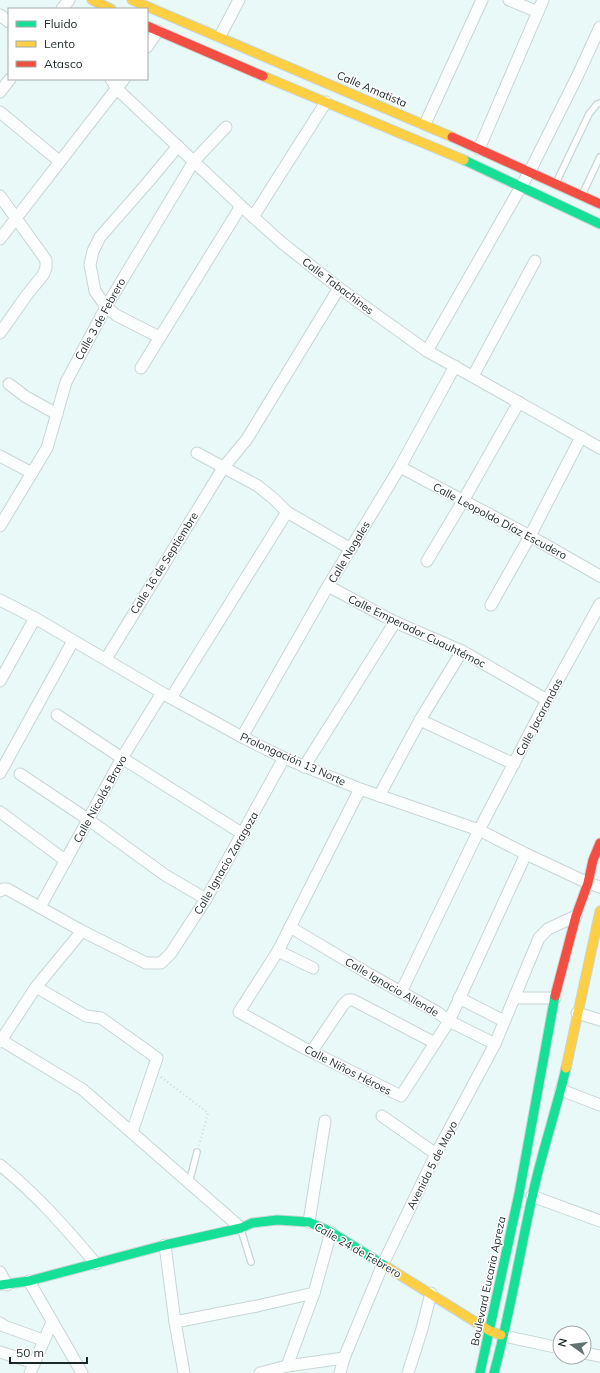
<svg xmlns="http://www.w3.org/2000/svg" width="600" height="1373" font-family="Mulish,sans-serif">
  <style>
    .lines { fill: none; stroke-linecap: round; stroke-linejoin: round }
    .lane-casing { stroke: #c8d5d5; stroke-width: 8 }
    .street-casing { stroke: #c8d5d5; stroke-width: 13 }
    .fast-casing { stroke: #c8d5d5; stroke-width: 11 }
    .slow-casing { stroke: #c8d5d5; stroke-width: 11 }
    .jam-casing { stroke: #c8d5d5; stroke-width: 11 }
    .path { stroke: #d0d4d3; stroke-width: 2; stroke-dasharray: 1 3; stroke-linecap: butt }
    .lane { stroke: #fcfefe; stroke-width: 5.5 }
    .street { stroke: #fcfefe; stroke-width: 11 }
    .fast { stroke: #16e098; stroke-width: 9 }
    .slow { stroke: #ffcf43; stroke-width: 9 }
    .jam { stroke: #f24e42; stroke-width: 9 }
    .labels { text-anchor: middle; stroke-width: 3; stroke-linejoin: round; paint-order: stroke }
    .street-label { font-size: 11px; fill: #1b2828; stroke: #fff }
  </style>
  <rect width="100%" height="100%" fill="#e9f9f8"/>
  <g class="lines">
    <defs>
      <g id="lane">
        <path d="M556 183 589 114 597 104 600 103"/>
        <path d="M582 195 600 157"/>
        <path d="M189 1183 197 1152"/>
        <path d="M241 1230 251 1262"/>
      </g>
      <g id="street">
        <path d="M509 0 538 12"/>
        <path d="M62 9 69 0"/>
        <path d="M0 15 9 22"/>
        <path d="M220 36 239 0"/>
        <path d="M147 47 158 31"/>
        <path d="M111 79 117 89 241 206 281 242 339 288 427 351 600 448"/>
        <path d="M0 92 10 79"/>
        <path d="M0 112 59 161"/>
        <path d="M425 124 482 0"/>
        <path d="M479 149 543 0"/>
        <path d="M0 196 46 260V268L43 275 26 296 0 333"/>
        <path d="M253 217 326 102"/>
        <path d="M0 239 124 79"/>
        <path d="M159 337 116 315 106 307 95 291 90 265 93 251 100 237 149 181 178 146"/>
        <path d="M427 351 530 171 577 77 600 27"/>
        <path d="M141 368 241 206"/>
        <path d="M473 376 535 261"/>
        <path d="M9 384 26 397 57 414"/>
        <path d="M197 453 258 486 274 499 287 512 351 549"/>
        <path d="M0 456 32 473"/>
        <path d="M400 467 530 536 600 576"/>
        <path d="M0 526 47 448 66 382 106 307 194 161 226 127"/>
        <path d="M427 561 463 501 519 402"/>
        <path d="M328 586 395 622 462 651 547 700"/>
        <path d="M0 600 35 618 171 698 242 737 284 758 360 789 479 830 526 854 588 883 600 887"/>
        <path d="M491 605 530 536 581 437"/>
        <path d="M106 659 223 468 247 439 339 288"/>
        <path d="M0 681 35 618"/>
        <path d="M171 698 287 512"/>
        <path d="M57 715 122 758 243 834"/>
        <path d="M420 720 514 764"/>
        <path d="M242 737 328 586 400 467 455 366"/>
        <path d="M304 767 395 622"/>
        <path d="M0 773 73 641"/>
        <path d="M20 774 89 820 165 875 206 899"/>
        <path d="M360 789 278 951 239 1012 302 1047 401 1096 449 1021 526 854"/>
        <path d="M379 796 420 720 462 651"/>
        <path d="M0 812 66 861"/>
        <path d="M0 891 3 889H7L82 931 146 963H161L171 953 206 899 284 758"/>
        <path d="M40 907 122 758 162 693"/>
        <path d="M290 927 369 974 437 1012 449 1021 495 1044"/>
        <path d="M278 951 313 968"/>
        <path d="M36 987 86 1016 101 1018 157 1058 132 1132"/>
        <path d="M401 992 479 830 547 700 600 604"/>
        <path d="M459 998 504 1021"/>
        <path d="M515 998H555"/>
        <path d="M577 1013 600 1020"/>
        <path d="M1 1040 82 1089 241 1228"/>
        <path d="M0 1042 36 987 82 931"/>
        <path d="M312 1051 343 1005 348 1000H353L435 1043"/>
        <path d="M561 1090 600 1105"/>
        <path d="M382 1116 436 1154"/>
        <path d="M0 1165C36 1194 66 1228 96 1264"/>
        <path d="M532 1196 600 1221"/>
        <path d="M309 1222 325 1121"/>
        <path d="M165 1245 175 1322 184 1373"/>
        <path d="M0 1272 7 1285"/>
        <path d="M29 1281 82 1373"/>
        <path d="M175 1322 257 1306 314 1293"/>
        <path d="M0 1323 4 1326 43 1340"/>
        <path d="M504 1336 560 1348"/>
        <path d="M0 1352 34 1363"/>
        <path d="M584 1353 600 1356"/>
        <path d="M287 1366 314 1293 331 1232"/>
        <path d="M30 1373 52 1322"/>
        <path d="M260 1373 287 1366 344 1358"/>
        <path d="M340 1373 344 1358 383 1264 436 1154 495 1044 539 938 548 929 576 916"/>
        <path d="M408 1373 422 1329 431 1293"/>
      </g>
      <g id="fast">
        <path d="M464 160 600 224"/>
        <path d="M0 1285 29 1281 165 1245 241 1228 252 1223 277 1220 309 1222 331 1232 387 1267"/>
        <path d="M480 1373 519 1194 555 996"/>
        <path d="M494 1373C510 1315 519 1256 532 1198 541 1154 556 1112 566 1068"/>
      </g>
      <g id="slow">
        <path d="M92 0 111 9"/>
        <path d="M132 0 452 137"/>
        <path d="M263 76 464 160"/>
        <path d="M566 1068 600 911"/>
        <path d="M387 1267 490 1331 501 1335"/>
      </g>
      <g id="jam">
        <path d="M147 26 263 76"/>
        <path d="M452 137 600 204"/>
        <path d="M555 996 576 916 588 883 593 860 600 843"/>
      </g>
    </defs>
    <use href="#lane" class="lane-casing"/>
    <use href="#street" class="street-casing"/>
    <use href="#fast" class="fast-casing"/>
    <use href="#slow" class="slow-casing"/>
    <use href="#jam" class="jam-casing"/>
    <path class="path" d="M161 1077 208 1113 199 1146"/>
    <use href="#lane" class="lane"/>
    <use href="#street" class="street"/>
    <use href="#fast" class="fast"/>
    <use href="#slow" class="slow"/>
    <use href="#jam" class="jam"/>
  </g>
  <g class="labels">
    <g class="street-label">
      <text transform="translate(372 89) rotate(23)" y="4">Calle Amatista</text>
      <text transform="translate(338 286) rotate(37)" y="4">Calle Tabachines</text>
      <text transform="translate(100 319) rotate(-61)" y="4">Calle 3 de Febrero</text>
      <text transform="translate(500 521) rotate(28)" y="4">Calle Leopoldo Díaz Escudero</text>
      <text transform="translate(349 552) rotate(-59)" y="4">Calle Nogales</text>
      <text transform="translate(164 563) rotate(-58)" y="4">Calle 16 de Septiembre</text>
      <text transform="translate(417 631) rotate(26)" y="4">Calle Emperador Cuauhtémoc</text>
      <text transform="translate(539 717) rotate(-62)" y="4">Calle Jacarandas</text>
      <text transform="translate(293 759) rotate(24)" y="4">Prolongación 13 Norte</text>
      <text transform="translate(100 799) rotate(-61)" y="4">Calle Nicolás Bravo</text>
      <text transform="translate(226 863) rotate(-60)" y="4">Calle Ignacio Zaragoza</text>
      <text transform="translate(392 987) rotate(30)" y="4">Calle Ignacio Allende</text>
      <text transform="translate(348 1070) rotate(27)" y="4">Calle Niños Héroes</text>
      <text transform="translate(432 1165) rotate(-63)" y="4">Avenida 5 de Mayo</text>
      <text transform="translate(358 1250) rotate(30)" y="4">Calle 24 de Febrero</text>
      <text transform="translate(488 1281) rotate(-78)" y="4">Boulevard Eucaria Apreza</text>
    </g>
  </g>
  <rect x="8" y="8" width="140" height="72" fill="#ffffff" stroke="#a4a9a9"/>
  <rect x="16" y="21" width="20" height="6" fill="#16e098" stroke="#a4a9a9"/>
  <text x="44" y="28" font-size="12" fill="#1b2828">Fluido</text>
  <rect x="16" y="41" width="20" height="6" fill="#ffcf43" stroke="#a4a9a9"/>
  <text x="44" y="48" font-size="12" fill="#1b2828">Lento</text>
  <rect x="16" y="61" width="20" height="6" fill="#f24e42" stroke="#a4a9a9"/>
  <text x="44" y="68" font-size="12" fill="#1b2828">Atasco</text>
  <g transform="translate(572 1345) rotate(284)"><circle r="19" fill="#ffffff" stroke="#a4a9a9"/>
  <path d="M0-3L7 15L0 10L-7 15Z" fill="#637171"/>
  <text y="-6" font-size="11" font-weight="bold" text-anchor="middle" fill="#1b2828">N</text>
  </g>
  <path d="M10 1357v6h77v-6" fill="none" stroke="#1b2828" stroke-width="2"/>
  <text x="16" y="1357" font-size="12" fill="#1b2828" stroke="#ffffff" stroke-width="3" paint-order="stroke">50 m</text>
</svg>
